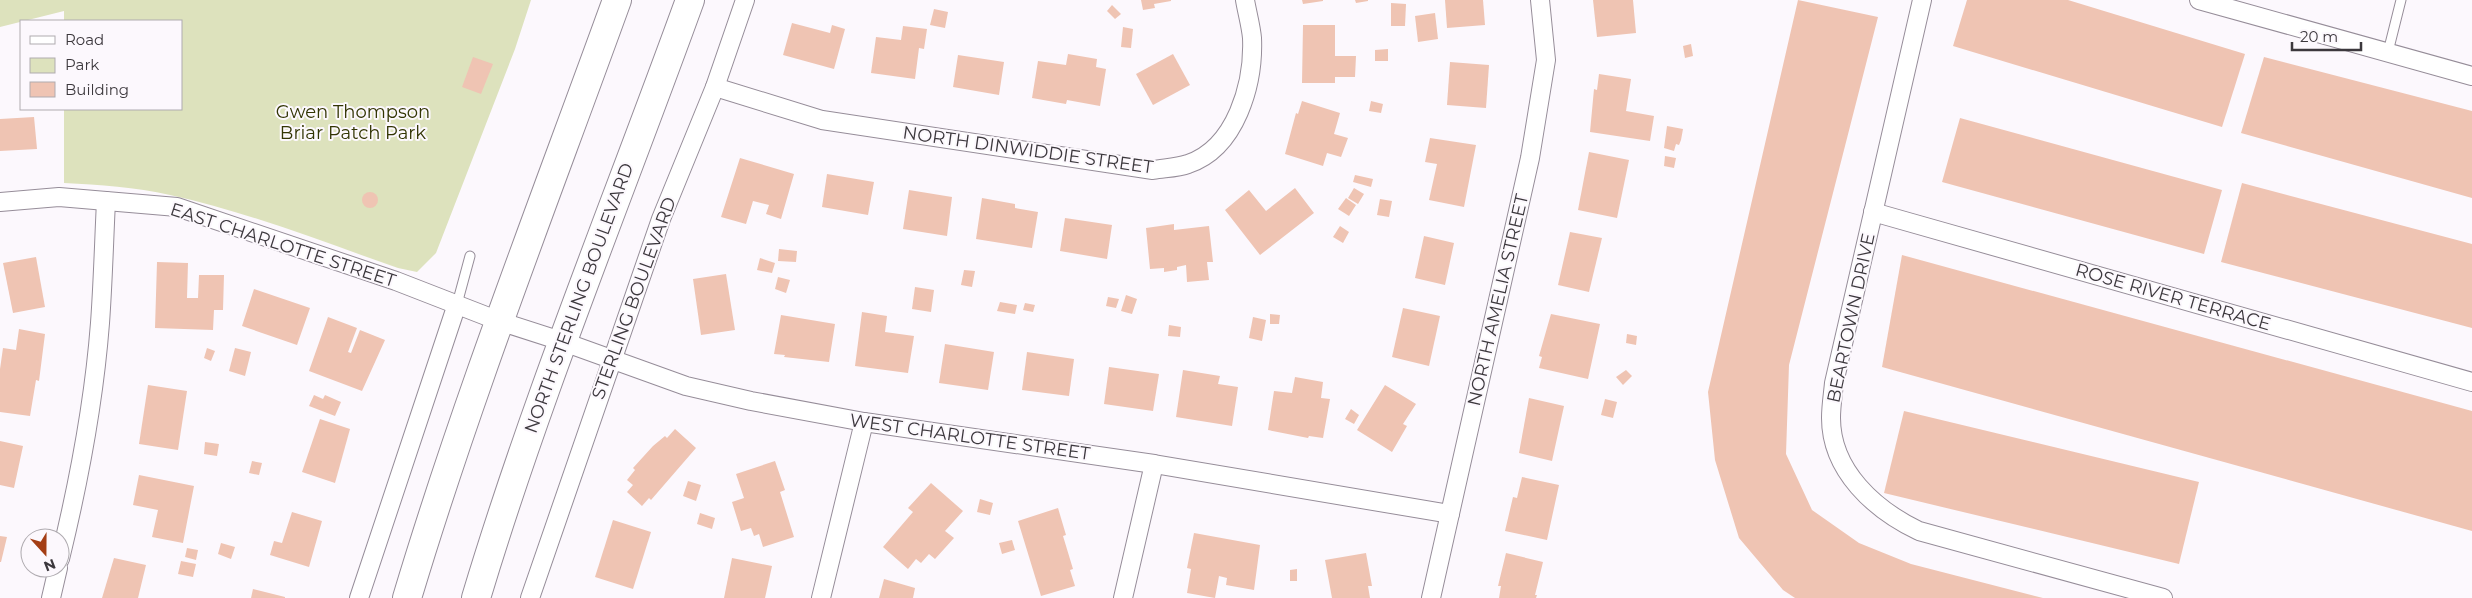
<svg xmlns="http://www.w3.org/2000/svg" width="2472" height="598" font-family="Montserrat,sans-serif">
  <style>
    .green { fill: #dde2bd }
    .building { fill: #efc4b3 }
    .lines { fill: none; stroke-linecap: round; stroke-linejoin: round }
    .service-casing { stroke: #968d99; stroke-width: 11 }
    .minor-casing { stroke: #968d99; stroke-width: 20 }
    .primary-casing { stroke: #968d99; stroke-width: 30 }
    .service { stroke: #fff; stroke-width: 9 }
    .minor { stroke: #fff; stroke-width: 18 }
    .primary { stroke: #fff; stroke-width: 28 }
    .labels { text-anchor: middle; stroke-width: 4; stroke-linejoin: round; paint-order: stroke }
    .park-label { font-size: 18px; fill: #323503; stroke: #fcf8fd }
    .street-label { font-size: 18px; fill: #3c383d; stroke: #fcf8fd }
  </style>
  <rect width="100%" height="100%" fill="#fcf8fd"/>
  <path class="green" d="M0 0H531L515 49 436 253 417 272 398 268C323 242 248 212 170 195 135 187 100 185 64 183V109H181V21H64V11L0 27Z"/>
  <g class="building">
    <path d="M1141 0H1171V1L1154 4 1155 8 1143 10Z"/>
    <path d="M1302 0H1323V1L1303 4Z"/>
    <path d="M1355 0H1368V1L1356 3Z"/>
    <path d="M1445 0H1483L1485 25 1447 28Z"/>
    <path d="M1593 0H1633L1636 33 1597 37Z"/>
    <path d="M1798 0 1878 17 1789 365 1786 454 1812 510 1859 543 1911 564 2043 598H1795L1783 590 1739 538 1715 460 1708 392Z"/>
    <path d="M1967 0H2068L2245 54 2222 127 1953 46Z"/>
    <path d="M1391 3 1406 4 1405 26H1391Z"/>
    <path d="M1112 5 1121 14 1115 19 1107 11Z"/>
    <path d="M934 9 948 12 945 28 930 25Z"/>
    <path d="M1435 13 1438 39 1418 42 1415 16Z"/>
    <path d="M792 23 830 33 832 25 845 29 834 69 783 55Z"/>
    <path d="M1303 25H1335V56H1356L1355 77H1335V83H1302Z"/>
    <path d="M903 26 927 29 924 49 919 48 915 79 871 73 876 37 901 40Z"/>
    <path d="M1123 27 1133 29 1131 48 1121 47Z"/>
    <path d="M1691 44 1693 56 1685 58 1683 46Z"/>
    <path d="M1388 49V61H1375V50Z"/>
    <path d="M1068 54 1097 59 1096 67 1106 69 1100 106 1067 100 1066 104 1032 98 1038 61 1066 65Z"/>
    <path d="M1173 54 1190 85 1153 105 1136 74Z"/>
    <path d="M958 55 1004 62 999 95 953 87Z"/>
    <path d="M473 57 493 64 481 94 462 87Z"/>
    <path d="M2264 57 2472 111V198L2241 133Z"/>
    <path d="M1450 62 1489 65 1486 108 1447 105Z"/>
    <path d="M1599 74 1631 79 1626 111 1654 116 1650 141 1590 132 1594 89 1597 90Z"/>
    <path d="M1302 101 1340 113 1334 134 1348 138 1341 157 1327 153 1323 166 1285 154 1296 113 1298 114Z"/>
    <path d="M1371 101 1383 104 1381 113 1369 111Z"/>
    <path d="M34 117 37 149 0 151V119Z"/>
    <path d="M1960 118 2222 190 2204 254 1942 182Z"/>
    <path d="M1667 126 1683 129 1681 140 1679 145 1676 144 1674 151 1664 148Z"/>
    <path d="M1430 138 1476 145 1464 207 1429 200 1437 164 1425 162Z"/>
    <path d="M1589 152 1629 160 1617 218 1578 210Z"/>
    <path d="M1665 156 1676 158 1674 168 1664 166Z"/>
    <path d="M740 158 794 174 781 219 766 214 769 205 753 201 746 224 721 217Z"/>
    <path d="M827 174 874 182 868 215 822 207Z"/>
    <path d="M1355 175 1373 179 1371 187 1353 182Z"/>
    <path d="M2242 183 2472 244V328L2221 262Z"/>
    <path d="M1295 188 1314 213 1260 255 1225 210 1249 190 1266 211Z"/>
    <path d="M1354 188 1364 194 1358 204 1348 198Z"/>
    <path d="M909 190 952 197 947 236 903 229Z"/>
    <circle cx="370" cy="200" r="8"/>
    <path d="M982 198 1015 204V208L1038 212 1032 248 976 239Z"/>
    <path d="M1346 198 1356 205 1349 216 1338 209Z"/>
    <path d="M1380 199 1392 201 1389 217 1377 215Z"/>
    <path d="M1065 218 1112 225 1107 259 1060 251Z"/>
    <path d="M1174 224V230L1209 226 1213 262H1207L1209 280 1187 282 1186 265 1177 267V270L1164 272V268L1150 269 1146 228Z"/>
    <path d="M1340 226 1349 232 1343 243 1333 237Z"/>
    <path d="M1570 232 1602 238 1589 292 1558 285Z"/>
    <path d="M1424 236 1454 243 1445 285 1415 278Z"/>
    <path d="M779 249 797 251 796 262 778 261Z"/>
    <path d="M1902 255 2472 411V531L1882 367Z"/>
    <path d="M36 257 45 307 13 313 3 263Z"/>
    <path d="M760 258 775 263 772 273 757 270Z"/>
    <path d="M157 262 188 263 187 298H198L199 275H224L223 310H214L213 330 155 328Z"/>
    <path d="M964 270 975 271 972 287 961 285Z"/>
    <path d="M726 274 735 330 701 335 693 279Z"/>
    <path d="M778 277 790 280 786 293 775 289Z"/>
    <path d="M915 287 934 290 931 312 912 309Z"/>
    <path d="M254 289 310 308 297 345 242 326Z"/>
    <path d="M1126 295 1137 299 1132 314 1121 311Z"/>
    <path d="M1108 297 1119 299 1116 308 1106 306Z"/>
    <path d="M1000 302 1017 305 1015 314 997 311Z"/>
    <path d="M1025 303 1035 305 1033 312 1023 310Z"/>
    <path d="M1403 308 1440 316 1429 366 1392 357Z"/>
    <path d="M862 312 887 316 885 332 914 336 908 373 855 366Z"/>
    <path d="M1270 314 1280 315 1279 324H1270Z"/>
    <path d="M1551 314 1600 324 1588 379 1539 368 1542 357 1539 356Z"/>
    <path d="M781 315 835 324 829 362 784 357 785 355 774 354Z"/>
    <path d="M328 317 357 328 348 352 351 353 360 330 385 340 362 391 309 371Z"/>
    <path d="M1253 317 1266 320 1262 341 1249 338Z"/>
    <path d="M1169 325 1181 327 1180 337 1168 336Z"/>
    <path d="M19 329 45 334 39 381 36 380 30 416 0 412V369L3 348 16 350Z"/>
    <path d="M1627 334 1637 336 1636 345 1626 343Z"/>
    <path d="M945 344 994 352 988 390 939 383Z"/>
    <path d="M207 348 215 351 211 361 204 358Z"/>
    <path d="M235 348 251 352 245 376 229 371Z"/>
    <path d="M1027 352 1074 359 1069 396 1022 390Z"/>
    <path d="M1109 367 1159 374 1153 411 1104 404Z"/>
    <path d="M1183 370 1220 376 1218 384 1238 387 1232 426 1176 417Z"/>
    <path d="M1626 370 1632 376 1623 385 1616 377Z"/>
    <path d="M1295 377 1323 382 1321 398 1330 399 1323 438 1309 436 1308 438 1268 430 1274 391 1292 393Z"/>
    <path d="M148 385 187 391 178 450 139 444Z"/>
    <path d="M1385 385 1416 404 1403 424 1407 426 1392 452 1357 430Z"/>
    <path d="M314 395 323 399 325 395 341 402 335 416 309 406Z"/>
    <path d="M1529 398 1564 406 1552 461 1519 453Z"/>
    <path d="M1605 399 1617 402 1613 418 1601 415Z"/>
    <path d="M1351 409 1359 415 1354 424 1345 419Z"/>
    <path d="M1904 411 2199 482 2179 564 1884 493Z"/>
    <path d="M320 419 350 429 335 483 302 472Z"/>
    <path d="M675 429 696 448 651 500 649 498 642 506 627 492 633 485 627 480 635 470 633 468 653 446 665 436 667 438Z"/>
    <path d="M0 441 23 446 14 488 0 485Z"/>
    <path d="M205 442 219 444 217 456 204 454Z"/>
    <path d="M252 461 262 463 259 475 249 473Z"/>
    <path d="M775 461 785 490 780 492 794 537 763 547 759 534 754 536 751 528 741 531 732 502 744 498 736 474Z"/>
    <path d="M139 475 194 486 183 543 152 537 158 510 133 505Z"/>
    <path d="M1522 477 1559 485 1547 540 1505 531 1513 497 1517 498Z"/>
    <path d="M688 481 701 485 696 501 683 496Z"/>
    <path d="M931 483 963 511 945 531 954 538 935 559 929 554 921 563 916 559 908 569 883 547 913 512 908 508Z"/>
    <path d="M980 499 993 503 990 515 977 512Z"/>
    <path d="M1058 508 1066 535 1063 536 1073 569 1070 570 1075 586 1041 596 1018 521Z"/>
    <path d="M292 512 322 521 309 567 270 555 274 541 282 543Z"/>
    <path d="M700 513 715 518 712 529 697 524Z"/>
    <path d="M613 520 651 532 633 589 595 577Z"/>
    <path d="M1194 533 1260 545 1254 590 1226 585 1227 578 1219 576 1215 598 1187 593 1191 569 1187 568Z"/>
    <path d="M0 536 7 537 1 562H0Z"/>
    <path d="M1012 540 1015 550 1002 554 999 543Z"/>
    <path d="M221 543 235 547 231 559 218 554Z"/>
    <path d="M187 548 198 550 196 560 185 557Z"/>
    <path d="M1366 553 1372 586H1368L1370 598H1332L1325 560Z"/>
    <path d="M1506 553 1543 562 1535 595H1537L1536 598H1499L1501 586H1498Z"/>
    <path d="M114 558 146 565 138 598H102Z"/>
    <path d="M732 558 772 566 765 598H724Z"/>
    <path d="M181 561 196 564 193 577 178 574Z"/>
    <path d="M1297 569V581H1290V570Z"/>
    <path d="M884 579 915 588 913 598H879Z"/>
    <path d="M253 589 285 597V598H251Z"/>
  </g>
  <g class="lines">
    <defs>
      <g id="service">
        <path d="M2388 52 2401 0"/>
        <path d="M457 304 470 256"/>
      </g>
      <g id="minor">
        <path d="M1922 0 1834 383C1833 394 1831 406 1831 418 1831 471 1875 510 1919 531L2163 598"/>
        <path d="M2199 0 2472 76"/>
        <path d="M715 87 822 120 1153 170C1164 168 1177 168 1188 164 1236 148 1254 84 1252 38 1251 26 1247 12 1245 0"/>
        <path d="M0 202 59 197 177 207 396 281 499 321 561 341 686 386 751 401 864 422 1154 464 1450 514"/>
        <path d="M1873 212 2472 382"/>
        <path d="M60 559C79 481 94 402 100 323 103 282 104 241 106 201"/>
        <path d="M51 598 58 568"/>
        <path d="M359 598 457 304"/>
        <path d="M530 598 661 219 715 87 745 0"/>
        <path d="M821 598 864 422"/>
        <path d="M1123 598 1154 464"/>
        <path d="M1431 598 1530 158 1546 60 1540 0"/>
      </g>
      <g id="primary">
        <path d="M407 598C468 395 545 199 617 0"/>
        <path d="M476 598C537 395 618 199 690 0"/>
      </g>
    </defs>
    <use href="#service" class="service-casing"/>
    <use href="#minor" class="minor-casing"/>
    <use href="#primary" class="primary-casing"/>
    <use href="#service" class="service"/>
    <use href="#minor" class="minor"/>
    <use href="#primary" class="primary"/>
  </g>
  <g class="labels">
    <g class="park-label">
      <text x="353" y="118">Gwen Thompson<tspan x="353" dy="21">Briar Patch Park</tspan></text>
    </g>
    <g class="street-label">
      <text transform="translate(1028 150) rotate(8)" y="6">NORTH DINWIDDIE STREET</text>
      <text transform="translate(283 245) rotate(18)" y="6">EAST CHARLOTTE STREET</text>
      <text transform="translate(2173 297) rotate(16)" y="6">ROSE RIVER TERRACE</text>
      <text transform="translate(579 298) rotate(-70)" y="6">NORTH STERLING BOULEVARD</text>
      <text transform="translate(634 298) rotate(-70)" y="6">STERLING BOULEVARD</text>
      <text transform="translate(1498 300) rotate(-77)" y="6">NORTH AMELIA STREET</text>
      <text transform="translate(1851 318) rotate(-78)" y="6">BEARTOWN DRIVE</text>
      <text transform="translate(970 437) rotate(8)" y="6">WEST CHARLOTTE STREET</text>
    </g>
  </g>
  <rect x="20" y="20" width="162" height="90" fill="#fcf8fd" stroke="#afabb0"/>
  <rect x="30" y="36" width="25" height="8" fill="#ffffff" stroke="#afabb0"/>
  <text x="65" y="45" font-size="15" fill="#3c383d">Road</text>
  <rect x="30" y="58" width="25" height="15" fill="#dde2bd" stroke="#afabb0"/>
  <text x="65" y="70" font-size="15" fill="#3c383d">Park</text>
  <rect x="30" y="82" width="25" height="15" fill="#efc4b3" stroke="#afabb0"/>
  <text x="65" y="95" font-size="15" fill="#3c383d">Building</text>
  <g transform="translate(45 553) rotate(159)"><circle r="24" fill="#fcf8fd" stroke="#afabb0"/>
  <path d="M0-4L9 19L0 12L-9 19Z" fill="#a43e15"/>
  <text y="-8" font-size="14" font-weight="bold" text-anchor="middle" fill="#3c383d">N</text>
  </g>
  <path d="M2292 42v8h69v-8" fill="none" stroke="#3c383d" stroke-width="2.5"/>
  <text x="2300" y="42" font-size="15" fill="#3c383d" stroke="#fcf8fd" stroke-width="4" paint-order="stroke">20 m</text>
</svg>
